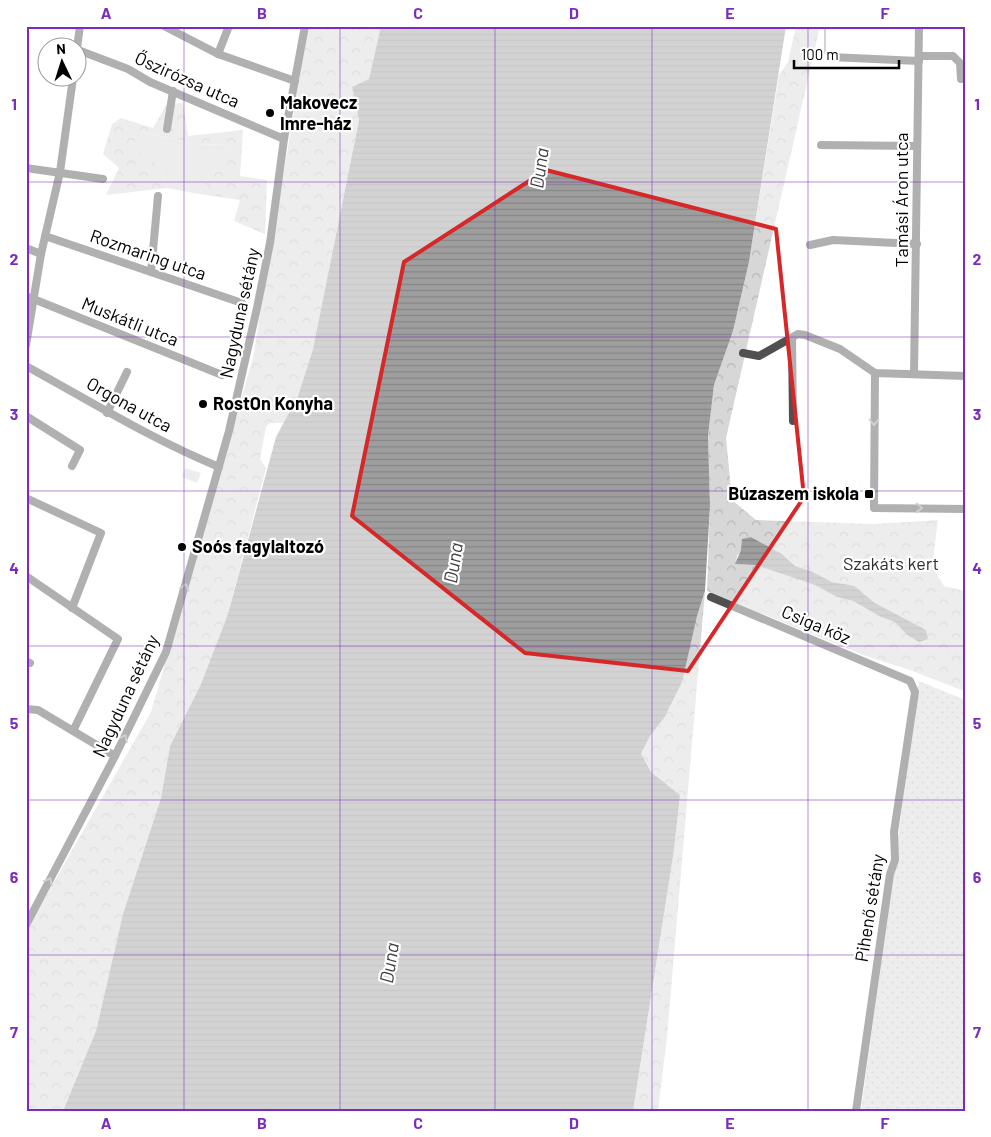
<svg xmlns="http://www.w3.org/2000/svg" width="991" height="1137" font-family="Barlow,sans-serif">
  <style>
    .grass { fill: #d7d7d7 }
    .forest { fill: url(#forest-crowns); fill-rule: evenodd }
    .garden { fill: url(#garden-dots) }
    .water { fill: url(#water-rules) }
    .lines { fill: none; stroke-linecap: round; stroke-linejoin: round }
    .stream { stroke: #9e9e9e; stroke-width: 2 }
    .minor { stroke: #505050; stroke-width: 8 }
    .oneway { stroke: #969696 }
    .marked { fill: none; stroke: #d62828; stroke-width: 4; stroke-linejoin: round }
    .grid { fill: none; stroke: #7b2cbf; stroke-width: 1; stroke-opacity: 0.55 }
    .poi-dot { fill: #000; stroke: #fff; stroke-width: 2 }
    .labels { text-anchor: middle; stroke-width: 4.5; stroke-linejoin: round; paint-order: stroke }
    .street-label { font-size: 18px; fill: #000; stroke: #fff }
    .poi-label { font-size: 18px; font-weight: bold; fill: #000; stroke: #fff; text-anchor: start }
    .park-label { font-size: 18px; fill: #2e2e2e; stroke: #fff }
    .water-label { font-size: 19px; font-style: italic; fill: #3f3f3f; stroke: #fff }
    .neatline { fill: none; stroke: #7b2cbf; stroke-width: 2 }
    .grid-label { font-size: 16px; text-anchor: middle; font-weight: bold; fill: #7b2cbf }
  </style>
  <defs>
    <pattern id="forest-crowns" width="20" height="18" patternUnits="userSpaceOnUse" patternTransform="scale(1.25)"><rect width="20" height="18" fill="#d7d7d7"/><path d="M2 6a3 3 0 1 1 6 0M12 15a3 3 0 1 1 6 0" fill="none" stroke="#b7b7b7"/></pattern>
    <pattern id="garden-dots" width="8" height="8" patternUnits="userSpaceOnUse" patternTransform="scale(1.25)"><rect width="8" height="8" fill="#d7d7d7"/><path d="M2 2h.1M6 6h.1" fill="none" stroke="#b7b7b7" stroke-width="1.8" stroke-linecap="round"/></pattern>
    <pattern id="water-rules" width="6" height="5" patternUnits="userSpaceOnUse" patternTransform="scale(1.25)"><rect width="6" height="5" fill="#9e9e9e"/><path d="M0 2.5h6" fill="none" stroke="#868686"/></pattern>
  </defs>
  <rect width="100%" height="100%" fill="#fff"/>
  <g class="grass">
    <path d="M139 131 194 144 231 145 199 194 167 188 159 165 133 147Z"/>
    <path d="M185 468 201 473 197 483 182 477Z"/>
  </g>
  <g class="forest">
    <path d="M308 26H381L369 79 352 87 359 119 313 349 298 396 284 423H270L266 427 260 459 266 468 228 614 201 684 170 746 161 798 123 914 96 1031 63 1111H26V931L151 712 253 358Z"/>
    <path d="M796 26H820L726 438 732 500 756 520 874 524 938 520 932 567 944 586 965 591 964 691 910 670 863 655 707 591 710 506 708 436 714 385 733 331 749 262 779 75 788 62ZM751 537 782 554 795 566 811 571 832 582 854 587 875 603 907 620 906 634 895 622 881 617 853 601 837 597 815 585 755 565 736 564 737 556Z"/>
    <path d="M183 103 188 136 243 130 240 176 267 180 265 234 234 221 240 200 199 194 231 145 194 144 140 131 133 147 159 165 167 188 106 195 119 168 103 154 112 124 121 118 153 128 167 104Z"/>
    <path d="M705 591 667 1037 658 1111H633L674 850 680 795 651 772 641 755 650 736 664 718Z"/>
  </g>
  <path class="garden" d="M919 681 965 700V1111H861Z"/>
  <g class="water">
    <path d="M381 26H786L749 262 733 331 714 385 708 436 710 506 705 591 697 616 682 682 664 718 650 736 641 754 651 772 680 795 674 850 633 1111H63L96 1031 123 914 161 798 170 746 201 684 228 614 276 437 298 396 313 349 359 120 352 87 369 79Z"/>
    <path d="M751 537 782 554 795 566 811 571 832 582 854 586 875 603 926 630 928 639 919 642 906 634 895 622 881 617 853 601 837 597 815 585 755 565 735 564 741 550 742 539Z"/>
  </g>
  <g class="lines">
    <path class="stream" d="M825 53V26"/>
    <g class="minor">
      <path d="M164 26 218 54 295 81"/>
      <path d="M77 48 80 26"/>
      <path d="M78 50 128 69 150 82 284 139"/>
      <path d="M218 54 229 26"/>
      <path d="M919 56H953L960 63 961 79"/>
      <path d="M830 57 919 61"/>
      <path d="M167 129 173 91"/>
      <path d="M821 145 917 146"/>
      <path d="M26 168 103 179"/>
      <path d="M45 236 242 303"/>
      <path d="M810 245 833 240 917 244"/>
      <path d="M26 248 41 254"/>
      <path d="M151 272 158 196"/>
      <path d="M26 296 222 375"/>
      <path d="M792 338 793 421"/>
      <path d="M26 345 41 254 60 172 73 78"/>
      <path d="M743 353 759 356 798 334 805 335 840 349 875 373 965 376"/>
      <path d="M26 366C90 401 151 439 219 467"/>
      <path d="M875 373 874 508 965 509"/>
      <path d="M914 374 919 26"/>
      <path d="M107 413 127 372"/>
      <path d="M26 416 80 450 72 466"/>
      <path d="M26 498 101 533 72 608"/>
      <path d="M26 576 118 639 73 731"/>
      <path d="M711 597 910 681 915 692 894 832 895 860 890 874 856 1111"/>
      <path d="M26 661 30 663"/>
      <path d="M26 709 38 710 115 756"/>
      <path d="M26 925 115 756 166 652 229 431 257 308 270 243 284 139 305 26"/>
    </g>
  </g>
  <defs><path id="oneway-chevron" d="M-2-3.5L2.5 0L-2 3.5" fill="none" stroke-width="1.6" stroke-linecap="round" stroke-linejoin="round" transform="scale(1.25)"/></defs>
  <g class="oneway">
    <use href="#oneway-chevron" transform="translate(874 422) rotate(90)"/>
    <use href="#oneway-chevron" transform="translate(919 508) rotate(1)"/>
    <use href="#oneway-chevron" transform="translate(185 587) rotate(-74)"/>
    <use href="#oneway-chevron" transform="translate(124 738) rotate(-63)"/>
    <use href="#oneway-chevron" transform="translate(49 881) rotate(-62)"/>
  </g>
  <path d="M0 0H991V1137H0ZM546 170 776 229 804 497 688 671 525 653 352 516 404 262Z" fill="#fff" fill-opacity=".55" fill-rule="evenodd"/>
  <path class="marked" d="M546 170 776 229 804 497 688 671 525 653 352 516 404 262Z"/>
  <path class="grid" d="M184 26V1111M340 26V1111M495 26V1111M652 26V1111M808 26V1111M26 182H965M26 337H965M26 491H965M26 646H965M26 800H965M26 955H965"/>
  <g class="poi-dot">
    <circle cx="270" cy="113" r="5"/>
    <circle cx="203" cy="404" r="5"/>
    <rect x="864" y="489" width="10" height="10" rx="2.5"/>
    <circle cx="182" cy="547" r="5"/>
  </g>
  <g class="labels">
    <g class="street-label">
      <text transform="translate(187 80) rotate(24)" y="6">Őszirózsa utca</text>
      <text transform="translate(902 200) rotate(-90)" y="6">Tamási Áron utca</text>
      <text transform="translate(148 255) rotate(19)" y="6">Rozmaring utca</text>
      <text transform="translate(240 313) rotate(-78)" y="6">Nagyduna sétány</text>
      <text transform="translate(130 322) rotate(22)" y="6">Muskátli utca</text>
      <text transform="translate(129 405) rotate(29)" y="6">Orgona utca</text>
      <text transform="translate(816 625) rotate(23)" y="6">Csiga köz</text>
      <text transform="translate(126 696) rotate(-65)" y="6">Nagyduna sétány</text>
      <text transform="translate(870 908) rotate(-81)" y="6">Pihenő sétány</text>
    </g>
    <g class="poi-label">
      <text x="280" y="109">Makovecz<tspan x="280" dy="21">Imre-ház</tspan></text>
      <text x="213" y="410">RostOn Konyha</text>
      <text x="859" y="500" text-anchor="end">Búzaszem iskola</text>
      <text x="192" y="553">Soós fagylaltozó</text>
    </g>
    <g class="park-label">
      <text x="891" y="570">Szakáts kert</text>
    </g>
    <g class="water-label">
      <text transform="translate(539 168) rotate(-82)" y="7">Duna</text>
      <text transform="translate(453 563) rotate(-81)" y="7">Duna</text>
      <text transform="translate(389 963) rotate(-81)" y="7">Duna</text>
    </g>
  </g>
  <rect width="991" height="1137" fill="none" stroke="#ffffff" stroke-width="55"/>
  <g transform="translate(62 62) rotate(356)"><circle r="24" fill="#ffffff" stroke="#999999"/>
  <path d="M0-4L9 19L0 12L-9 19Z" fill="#000000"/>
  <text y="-8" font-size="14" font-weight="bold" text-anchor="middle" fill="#000000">N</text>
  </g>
  <path d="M794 60v8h105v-8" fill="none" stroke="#000000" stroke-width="2.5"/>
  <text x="801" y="60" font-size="15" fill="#000000" stroke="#ffffff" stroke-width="4" paint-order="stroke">100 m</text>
  <rect x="28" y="28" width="936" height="1082" class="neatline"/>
  <g class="grid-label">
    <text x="106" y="19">A</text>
    <text x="262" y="19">B</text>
    <text x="418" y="19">C</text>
    <text x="574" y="19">D</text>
    <text x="730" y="19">E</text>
    <text x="885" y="19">F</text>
    <text x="14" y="110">1</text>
    <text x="977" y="110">1</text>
    <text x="14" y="265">2</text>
    <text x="977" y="265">2</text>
    <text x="14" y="420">3</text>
    <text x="977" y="420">3</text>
    <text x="14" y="574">4</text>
    <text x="977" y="574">4</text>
    <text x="14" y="729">5</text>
    <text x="977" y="729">5</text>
    <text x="14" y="883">6</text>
    <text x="977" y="883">6</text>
    <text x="14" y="1038">7</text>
    <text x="977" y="1038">7</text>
    <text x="106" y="1129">A</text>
    <text x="262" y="1129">B</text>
    <text x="418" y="1129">C</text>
    <text x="574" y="1129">D</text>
    <text x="730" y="1129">E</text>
    <text x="885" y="1129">F</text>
  </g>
</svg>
